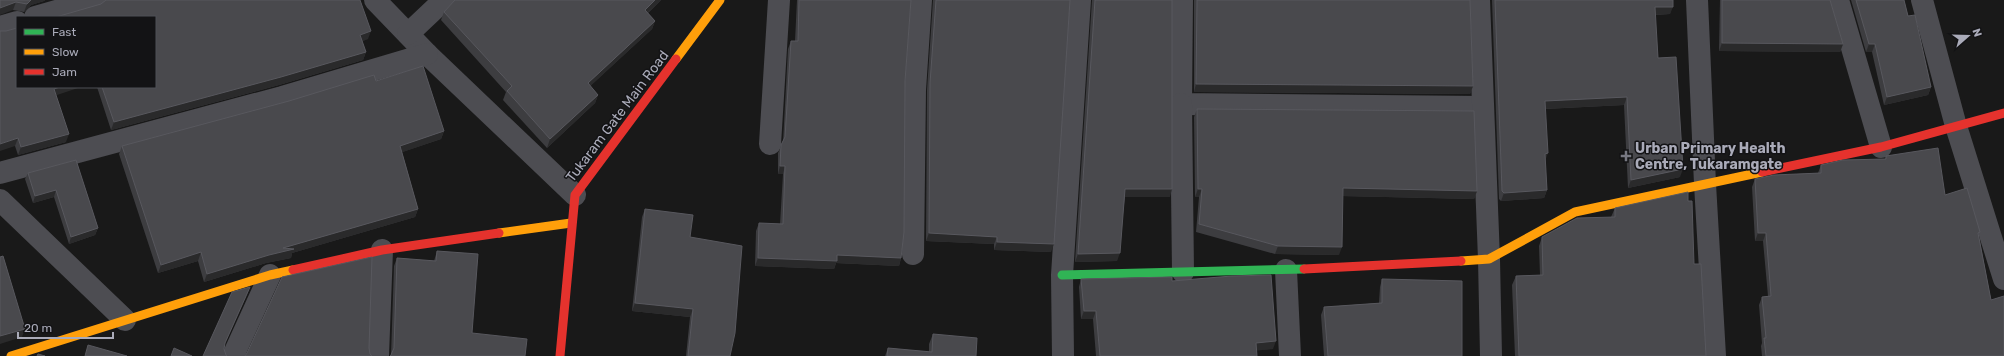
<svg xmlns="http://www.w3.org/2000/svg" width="2004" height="356" font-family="Rubik,sans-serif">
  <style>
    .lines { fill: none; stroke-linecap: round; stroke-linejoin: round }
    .street { stroke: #4d4d52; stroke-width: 22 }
    .fast { stroke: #30b455; stroke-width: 9 }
    .slow { stroke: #ff9f0a; stroke-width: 9 }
    .jam { stroke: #e5322d; stroke-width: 9 }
    .wall { fill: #3d3d40 }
    .shaded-wall { fill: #2a2a2b }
    .building { fill: #49494d; stroke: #58585e }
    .poi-dot { fill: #777881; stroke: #131315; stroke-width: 1.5 }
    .labels { text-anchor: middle; stroke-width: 3; stroke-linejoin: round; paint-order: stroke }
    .street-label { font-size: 14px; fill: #aaabb9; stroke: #131315 }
    .poi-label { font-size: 14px; font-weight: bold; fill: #aaabb9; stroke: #131315; text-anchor: start }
  </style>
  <rect width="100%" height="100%" fill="#191919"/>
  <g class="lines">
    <g class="street">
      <path d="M375 0 427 54 575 195"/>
      <path d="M1182 0 1181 104 1482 107"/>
      <path d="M1479 0 1489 259 1491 356"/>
      <path d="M1697 0 1705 184 1715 356"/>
      <path d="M1838 0 1881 147"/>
      <path d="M1922 0 1956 126 2004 279"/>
      <path d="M35 17 95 0"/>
      <path d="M0 27 17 22"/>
      <path d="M408 34 444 0"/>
      <path d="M1181 104 1183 272"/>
      <path d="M770 144 779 0"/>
      <path d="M0 173 282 97 427 54"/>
      <path d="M0 200 125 320"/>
      <path d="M913 254 915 90 921 0"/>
      <path d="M1286 270 1290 356"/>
      <path d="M233 356 270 275"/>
      <path d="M378 356 382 250"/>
      <path d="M1063 356 1062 275 1080 0"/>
    </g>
    <path class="fast" d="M1062 275 1304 269"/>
    <g class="slow">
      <path d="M676 59 720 0"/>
      <path d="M499 233 571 223"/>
      <path d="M1461 261 1489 259 1575 212 1762 172"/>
      <path d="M11 356 270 275 293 270"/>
    </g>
    <g class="jam">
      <path d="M1762 172 1881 147 2004 113"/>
      <path d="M1304 269 1461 261"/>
      <path d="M293 270 382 250 499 233"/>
      <path d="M560 356 575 195 676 59"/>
    </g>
  </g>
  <g class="wall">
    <path d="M0 0H45L44 1 31 5 24 12 13 10Z"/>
    <path d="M455 0H661L648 13 655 21 652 29 590 86 598 95 595 103 547 148 503 100 506 92 441 20 444 12Z"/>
    <path d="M797 0H911L905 81 901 258 899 266 836 263 834 269 755 266 756 231 759 223 780 224 783 174H778V153L783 142 788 49 791 41H795Z"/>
    <path d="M933 0H1070L1051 252 994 250V244L926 241 927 90Z"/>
    <path d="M1092 0H1172L1170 197H1125L1117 261 1075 262Z"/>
    <path d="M1194 0H1470L1473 86 1470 94 1194 92Z"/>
    <path d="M1492 0H1673L1670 14 1655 15 1658 58 1680 177 1628 188 1624 105 1545 109V160L1547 190 1544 198 1501 201 1499 199Z"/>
    <path d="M1720 0H1830L1843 44 1840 52 1719 51Z"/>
    <path d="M1851 0H1904L1908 16 1931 87 1928 95 1884 105 1872 52H1866Z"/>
    <path d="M6 31 56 95 66 142 18 155 15 146Z"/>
    <path d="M368 39 362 41 366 52 363 60 279 85 111 130 97 87H155Z"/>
    <path d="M376 81 444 131 441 139 402 152 418 209 415 217 292 253 291 258 266 263 204 282 198 261 158 273 119 154 122 146Z"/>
    <path d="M1197 109 1477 191 1474 199 1342 196 1339 255 1275 254 1196 232 1199 197H1195L1194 117Z"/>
    <path d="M1886 156 1945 195 1979 236 1991 300 2004 356H1762L1761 346 1762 343 1759 305 1762 297 1768 296 1763 241H1755L1752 187 1755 179 1818 173 1821 165 1885 159Z"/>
    <path d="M76 160 98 228 95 235 69 244 54 197 33 203 25 179 28 173Z"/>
    <path d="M1615 208 1694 264 1706 356H1515L1512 285 1516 276 1540 275 1539 246 1542 237 1611 217Z"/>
    <path d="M645 209 690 237 730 356H686L690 317 632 311 642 217Z"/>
    <path d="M437 251 472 333 391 355 394 266 397 258 434 261Z"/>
    <path d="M1081 279 1172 281 1273 349 1257 350V356H1096L1093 319H1081L1079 287Z"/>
    <path d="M1382 279 1462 356H1324L1321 315 1324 307 1379 303 1380 287Z"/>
    <path d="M933 334 976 356H885L888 348 929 352V344Z"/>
  </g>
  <g class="shaded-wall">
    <path d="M31 0H45L44 1 31 5 24 12 27 4Z"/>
    <path d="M655 0H661L642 18 645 10Z"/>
    <path d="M16 2 13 10 0 15V8Z"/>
    <path d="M1655 7H1673L1670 14 1652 15Z"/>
    <path d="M655 21 652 29 584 92 588 83Z"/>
    <path d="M371 31 368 39 358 43 360 35Z"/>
    <path d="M1722 43 1843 44 1840 52 1719 51Z"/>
    <path d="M1869 44H1875L1872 52H1866Z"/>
    <path d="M366 52 363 60 279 85 111 130 114 122Z"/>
    <path d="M1196 84 1473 86 1470 94 1194 92Z"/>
    <path d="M60 87H81L51 97 54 89Z"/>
    <path d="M1931 87 1928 95 1884 105 1887 97Z"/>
    <path d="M598 95 595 103 547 148 550 139Z"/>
    <path d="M1627 97 1624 105 1542 109 1545 101Z"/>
    <path d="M444 131 441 139 397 154 400 146Z"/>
    <path d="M69 134 66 142 18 155 21 147Z"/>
    <path d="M18 138 15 146 0 151V144Z"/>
    <path d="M1548 153 1545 161V154Z"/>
    <path d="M780 166H785L783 174H778Z"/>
    <path d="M1683 169 1680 177 1628 188 1631 180Z"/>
    <path d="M1343 188 1477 191 1474 199 1340 196Z"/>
    <path d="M1125 189H1172L1170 197H1123Z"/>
    <path d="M1198 189H1202L1199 197H1195Z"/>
    <path d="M56 190 54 197 33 203 35 196Z"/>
    <path d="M1547 190 1544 198 1501 201 1504 193Z"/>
    <path d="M418 209 415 217 292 253 291 258 266 263 204 282 207 274 283 248Z"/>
    <path d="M98 228 95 235 69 244 71 237Z"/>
    <path d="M929 233 997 237 994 244 926 241Z"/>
    <path d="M1758 233H1766L1763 241H1755Z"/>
    <path d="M997 242 1054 244 1051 252 994 250Z"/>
    <path d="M1278 246 1342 247 1339 255 1275 254Z"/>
    <path d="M201 252 198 261 158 273 161 265Z"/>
    <path d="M1120 253 1117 261 1075 262 1078 254Z"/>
    <path d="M837 255 901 258 899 266 836 263 834 269 755 266 758 258Z"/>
    <path d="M250 287 247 295 222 351 225 343Z"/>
    <path d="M635 303 693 309 690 317 632 311Z"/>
    <path d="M1084 311H1096L1093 319H1081Z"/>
    <path d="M25 329 22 337 0 344V336Z"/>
    <path d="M1276 341 1273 349 1253 351 1256 343Z"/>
  </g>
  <g class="building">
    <path d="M0 0H31L27 4 16 2 0 8Z"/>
    <path d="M106 0H360L371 31 360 35 366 52 281 77 114 122 102 87H155V17H56L101 4Z"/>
    <path d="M455 0H655L645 10 655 21 588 83 598 95 550 139 507 91 512 86 444 12Z"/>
    <path d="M799 0H911L905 81 904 232 901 258 837 255V261L758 258 759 223 783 224 785 166H780L781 145 785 137 791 41H798Z"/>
    <path d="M936 0H1070L1054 244 997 242V237L929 233 930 83Z"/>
    <path d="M1095 0H1172V189H1125L1120 253 1078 254Z"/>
    <path d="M1197 0H1470L1473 86 1196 84Z"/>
    <path d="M1495 0H1673V7H1655L1658 58 1676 57 1683 169 1631 180 1627 97 1545 101 1548 153 1545 154 1547 190 1504 193 1502 191Z"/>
    <path d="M1722 0H1830L1843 44 1722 43Z"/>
    <path d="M1856 0H1904L1908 16 1915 15 1931 87 1887 97 1875 44H1869Z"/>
    <path d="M17 28V87H60L54 89 69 134 21 147 18 138 0 144V31H6Z"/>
    <path d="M423 66 444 131 400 146 418 209 283 248 294 249 269 255 207 274 201 252 161 265 122 146 289 101 374 75 376 81Z"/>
    <path d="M1197 109 1474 111 1477 191 1343 188 1342 247 1278 246 1199 224 1202 189H1198Z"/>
    <path d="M1938 148 1945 195 1967 188 1980 232 1978 233 1991 300 2004 296V356H1766L1764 338H1766L1762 297 1771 296 1766 233H1758L1755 179 1774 175 1821 173V165L1843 160 1886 159V156Z"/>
    <path d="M76 160 98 228 71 237 56 190 35 196 28 173Z"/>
    <path d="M1688 192V201H1692L1694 264H1701L1706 356H1519L1516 276 1543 275 1542 237 1577 218 1615 217V208Z"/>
    <path d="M645 209 693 215 690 237 742 246 735 333 730 356H688L693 309 635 303Z"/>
    <path d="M437 251 478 254 472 333 527 339 525 356H390L391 355 394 348 397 258 436 261Z"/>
    <path d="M3 256 25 329 0 336V257Z"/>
    <path d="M372 257 369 348 370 354 372 356H245L247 353 282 277Z"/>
    <path d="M1271 275 1276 341 1256 343 1257 356H1100L1096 311H1084L1081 279 1172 277V281L1232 276Z"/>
    <path d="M1382 279 1462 281V356H1328L1324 307 1382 303Z"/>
    <path d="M250 287 225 343 224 349 226 355 227 356H203L232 292Z"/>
    <path d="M933 334 977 338 976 356H887L888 348 932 352Z"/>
    <path d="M88 345 127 356H85Z"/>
    <path d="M174 348 192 356H171Z"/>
    <path d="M38 354 45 356H37Z"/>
  </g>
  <path class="poi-dot" d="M1624 150h4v4h4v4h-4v4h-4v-4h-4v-4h4z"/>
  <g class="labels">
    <g class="street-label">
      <text transform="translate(617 116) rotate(-53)" y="5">Tukaram Gate Main Road</text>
    </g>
    <g class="poi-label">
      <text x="1635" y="153">Urban Primary Health<tspan x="1635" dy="16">Centre, Tukaramgate</tspan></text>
    </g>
  </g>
  <rect x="16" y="16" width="140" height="72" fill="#131315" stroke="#4f5057"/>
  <rect x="24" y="29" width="20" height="6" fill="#30b455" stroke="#4f5057"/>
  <text x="52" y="36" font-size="12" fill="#aaabb9">Fast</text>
  <rect x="24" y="49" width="20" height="6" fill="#ff9f0a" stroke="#4f5057"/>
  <text x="52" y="56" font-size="12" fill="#aaabb9">Slow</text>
  <rect x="24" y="69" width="20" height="6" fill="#e5322d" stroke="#4f5057"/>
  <text x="52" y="76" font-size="12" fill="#aaabb9">Jam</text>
  <g transform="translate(1968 36) rotate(70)" stroke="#131315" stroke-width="3" paint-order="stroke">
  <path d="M0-3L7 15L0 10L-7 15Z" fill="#aaabb9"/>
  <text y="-6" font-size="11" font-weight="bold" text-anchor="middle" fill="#aaabb9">N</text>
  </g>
  <path d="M18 332v6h95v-6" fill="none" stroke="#aaabb9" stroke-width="2"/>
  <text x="24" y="332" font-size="12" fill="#aaabb9" stroke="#131315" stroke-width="3" paint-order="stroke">20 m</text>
</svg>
